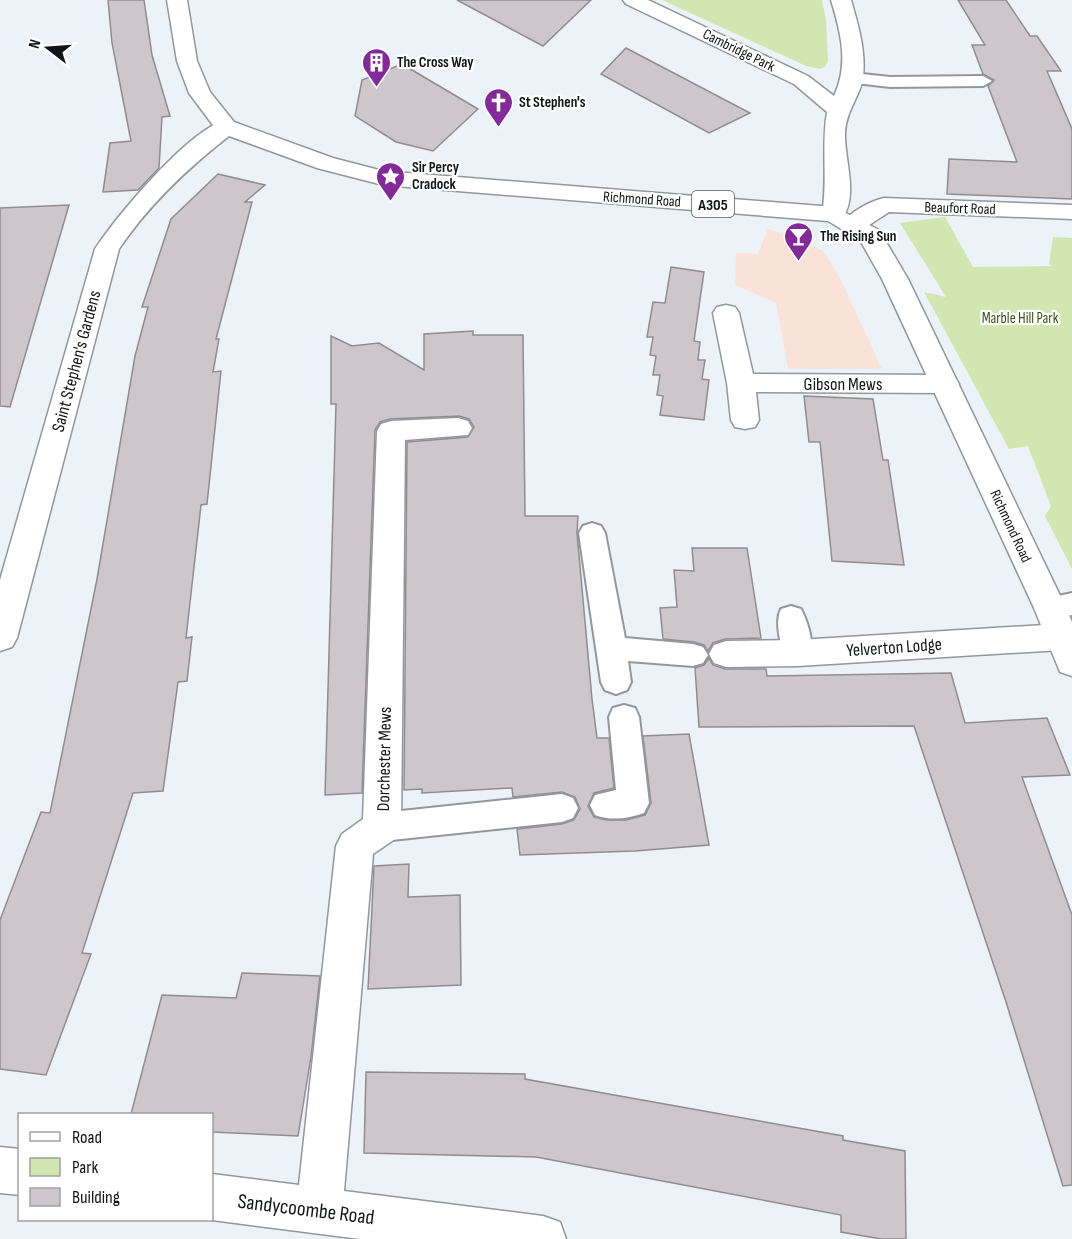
<svg xmlns="http://www.w3.org/2000/svg" width="1072" height="1239" font-family="'Sofia Sans Condensed',sans-serif">
  <style>
    .commercial { fill: #fae2d8 }
    .green { fill: #d1e6b0 }
    .building { fill: #cdc6cb; stroke: #928c90; stroke-width: 1.5 }
    .lines { fill: none; stroke-linecap: round; stroke-linejoin: round }
    .lane-casing { stroke: #91979c; stroke-width: 4 }
    .street-casing { stroke: #91979c; stroke-width: 3 }
    .primary-casing { stroke: #91979c; stroke-width: 3 }
    .lane { fill: #fff; fill-rule: evenodd }
    .street { fill: #fff; fill-rule: evenodd }
    .primary { fill: #fff; fill-rule: evenodd }
    .labels { text-anchor: middle; stroke-width: 4.5; stroke-linejoin: round; paint-order: stroke }
    .far-street-label { font-size: 15px; fill: #121416; stroke: #fff }
    .far-poi-label { font-size: 15px; font-weight: bold; fill: #121416; stroke: #fff; text-anchor: start }
    .far-park-label { font-size: 15px; fill: #3f501d; stroke: #fff }
    .shield { fill: #fff; stroke: #595a5c; stroke-width: 1.5 }
    .shield-label { font-size: 16px; font-weight: bold; fill: #121416 }
    .street-label { font-size: 18px; fill: #121416; stroke: #fff }
    .near-street-label { font-size: 21px; fill: #121416; stroke: #fff }
  </style>
  <rect width="100%" height="100%" fill="#ecf3f8"/>
  <path class="commercial" d="M768 229 792 236 823 251 840 278 882 369H788L776 303 735 285 736 253 758 254Z"/>
  <g class="green">
    <path d="M662 0H822L826 20 828 61 825 67 820 69 806 66Z"/>
    <path d="M945 217 973 267 1052 266 1049 264 1053 237 1072 238V569L1045 516 1051 506 1028 446 1009 449 924 292 946 297 900 223Z"/>
  </g>
  <g class="building">
    <path d="M108 0H144L152 55 170 116 162 117 159 168 138 190 103 192 110 143 131 141 112 43Z"/>
    <path d="M457 0H591L543 46Z"/>
    <path d="M958 0H1006L1030 36H1037L1061 71H1047L1072 129V199L947 194 949 159 1017 162 988 86 994 80 983 74 972 45H985Z"/>
    <path d="M626 48 750 113 709 133 601 74Z"/>
    <path d="M402 64 478 109 433 151 396 142 355 116 362 80Z"/>
    <path d="M218 174 265 185 245 202H252L216 339H219L213 372 221 371 207 504 201 505 186 638 192 637 187 681 178 682 163 791 133 793 82 953 91 954 46 1075 0 1069V920L41 812 50 813 97 579 135 356 148 307H142L171 219Z"/>
    <path d="M69 205 10 407 0 406V208Z"/>
    <path d="M671 267 704 272 694 341 700 342 698 360H705L702 379 709 380 704 420 660 415 663 396 657 395 660 375H653L656 356 650 355 653 337H647L653 302 665 303Z"/>
    <path d="M473 331V335H523L525 516H578L577 533 592 699 597 738H609L614 788 594 793 588 806 594 817 607 820H626L645 815 651 803 643 736 689 734 709 845 635 851 520 855 517 829 562 824 574 820 580 809 575 797 562 792 513 797 512 788 422 793V789L404 790 407 442 468 437 474 427 469 419 459 416 390 419 380 422 375 430 362 793 325 795 336 404H331V336L352 346 379 343 424 370V334Z"/>
    <path d="M804 396 873 399 883 460H888L904 565 832 561 820 442H809Z"/>
    <path d="M692 548H747L761 638 725 639 713 643 708 651 704 645 694 642 663 639 660 608 677 607 674 570 694 571Z"/>
    <path d="M709 658 713 665 725 669H766L767 676 951 673 965 723 1047 718 1070 775 1022 777 1072 915V1185L1063 1186 1006 1002 914 726 699 727 695 668 704 665Z"/>
    <path d="M409 864 408 897 460 895 461 985 368 989 374 866Z"/>
    <path d="M242 973 320 976 311 1057 298 1136 212 1132V1114H131L162 995 236 998Z"/>
    <path d="M366 1072 525 1074V1079L843 1136V1140L905 1151 906 1239H881L841 1232V1215L536 1157 364 1153Z"/>
  </g>
  <g class="lines">
    <defs>
      <g id="lane">
        <path d="M853 73 890 77 983 76 992 81 983 86 890 87 847 82 844 78 847 74Z"/>
        <path d="M592 523 601 526 605 533 625 638 693 644 703 647 708 655 703 663 693 666 628 661 631 682 627 690 616 694 605 690 601 682 579 533 583 526Z"/>
        <path d="M1072 593V615L1050 619 1040 616 1036 608 1040 600Z"/>
        <path d="M791 606 801 609C808 623 816 647 808 661L798 664 788 661C781 648 774 623 781 609Z"/>
        <path d="M624 705 635 708 639 717 649 803 644 813C628 819 611 821 595 815L590 805 595 795 616 790 609 717 613 708Z"/>
        <path d="M562 794 573 798 578 808 573 818 562 822 382 841 370 837 366 827 370 817 382 813Z"/>
      </g>
      <g id="street">
        <path d="M623 0H648L808 76 834 96C849 64 841 33 831 0H851C858 24 866 51 863 77 861 95 846 110 845 133 844 159 859 195 842 219H826L822 214C828 180 821 146 827 112L794 84 626 4Z"/>
        <path d="M226 120 234 122 237 127 234 132C190 166 150 203 119 249L17 638 12 647 0 651V580L95 249C117 216 188 130 226 120Z"/>
        <path d="M884 198 1072 205V219L889 212 863 229 854 231 845 229 842 224C850 212 870 201 884 198Z"/>
        <path d="M726 305 735 307 739 313 753 374 945 375 955 378 959 384 955 390 945 393 756 392 759 420 755 427 745 429 735 427 731 420 727 383 713 313 717 307Z"/>
        <path d="M458 418 468 421 472 428 468 435 405 440 401 827 395 839 373 854 344 1191 543 1216 560 1222 566 1239H360L212 1220V1174L299 1185 336 846 342 834 363 819 377 431 381 424 391 421Z"/>
        <path d="M1061 624 1072 628V646L1061 650 798 666 726 667 714 663 709 654 714 645 726 641 798 640Z"/>
        <path d="M0 1147 20 1149V1195L0 1193Z"/>
      </g>
      <path id="primary" d="M167 0H187L197 61 210 92 234 122 333 158 383 171 834 207 879 230 908 279 1066 608 1072 622V676L1060 672 1034 608 882 279 860 240 828 221 383 185 317 168 218 132 189 93 177 61Z"/>
    </defs>
    <use href="#lane" class="lane-casing"/>
    <use href="#street" class="street-casing"/>
    <use href="#primary" class="primary-casing"/>
    <use href="#lane" class="lane"/>
    <use href="#street" class="street"/>
    <use href="#primary" class="primary"/>
  </g>
  <defs>
    <symbol id="building-pin" viewBox="-11 -11 22 30"><path d="M0 17L-7.5 6A9.5 9.5 0 1 1 7.5 6Z" fill="#822b98" stroke="#fff"/><path d="M-4-6H4V6H1V3H-1V6H-4ZM-2.5-4.3h1.7v1.8h-1.7ZM.8-4.3h1.7v1.8H.8ZM-2.5-1h1.7V.8h-1.7ZM.8-1h1.7V.8H.8Z" fill="#fff"/></symbol>
    <symbol id="church-pin" viewBox="-11 -11 22 30"><path d="M0 17L-7.5 6A9.5 9.5 0 1 1 7.5 6Z" fill="#822b98" stroke="#fff"/><path d="M-1.2-6h2.4v3.5h3.3v2.4h-3.3V6h-2.4V-.1h-3.3v-2.4h3.3Z" fill="#fff"/></symbol>
    <symbol id="sight-pin" viewBox="-11 -11 22 30"><path d="M0 17L-7.5 6A9.5 9.5 0 1 1 7.5 6Z" fill="#822b98" stroke="#fff"/><path d="M0-6L1.8-2.2L6-1.7L2.9 1.2L3.7 5.4L0 3.3L-3.7 5.4L-2.9 1.2L-6-1.7L-1.8-2.2Z" fill="#fff"/></symbol>
    <symbol id="bar-pin" viewBox="-11 -11 22 30"><path d="M0 17L-7.5 6A9.5 9.5 0 1 1 7.5 6Z" fill="#822b98" stroke="#fff"/><path d="M-6-5H6L.8 .8V4.5H3.5V6h-7V4.5H-.8V.8Z" fill="#fff"/></symbol>
  </defs>
  <g fill-rule="evenodd">
    <use href="#building-pin" x="360" y="46" width="33" height="45"/>
    <use href="#church-pin" x="482" y="86" width="33" height="45"/>
    <use href="#sight-pin" x="374" y="160" width="33" height="45"/>
    <use href="#bar-pin" x="782" y="220" width="33" height="45"/>
  </g>
  <g class="labels">
    <g class="far-street-label">
      <text transform="translate(739 50) rotate(26)" y="5">Cambridge Park</text>
      <text transform="translate(642 199) rotate(4)" y="5">Richmond Road</text>
      <text transform="translate(960 208) rotate(2)" y="5">Beaufort Road</text>
      <text transform="translate(1011 526) rotate(65)" y="5">Richmond Road</text>
    </g>
    <g class="far-poi-label">
      <text x="397" y="67">The Cross Way</text>
      <text x="519" y="107">St Stephen's</text>
      <text x="412" y="172">Sir Percy<tspan x="412" dy="17">Cradock</tspan></text>
      <text x="820" y="241">The Rising Sun</text>
    </g>
    <g class="far-park-label">
      <text x="1020" y="323">Marble Hill Park</text>
    </g>
    <rect class="shield" x="692" y="191" width="42" height="26" rx="4.5"/>
    <g class="shield-label">
      <text x="713" y="210">A305</text>
    </g>
    <g class="street-label">
      <text transform="translate(76 361) rotate(-75)" y="6">Saint Stephen's Gardens</text>
      <text x="843" y="390">Gibson Mews</text>
      <text transform="translate(894 647) rotate(-4)" y="6">Yelverton Lodge</text>
      <text transform="translate(384 759) rotate(-89)" y="6">Dorchester Mews</text>
    </g>
    <g class="near-street-label">
      <text transform="translate(306 1209) rotate(7)" y="7">Sandycoombe Road</text>
    </g>
  </g>
  <rect x="18" y="1113" width="195" height="108" fill="#ffffff" stroke="#a0a1a2" stroke-width="1.5"/>
  <rect x="30" y="1132" width="30" height="9" fill="#ffffff" stroke="#a0a1a2" stroke-width="1.5"/>
  <text x="72" y="1143" font-size="18" fill="#121416">Road</text>
  <rect x="30" y="1158" width="30" height="18" fill="#d1e6b0" stroke="#a0a1a2" stroke-width="1.5"/>
  <text x="72" y="1173" font-size="18" fill="#121416">Park</text>
  <rect x="30" y="1188" width="30" height="18" fill="#cdc6cb" stroke="#a0a1a2" stroke-width="1.5"/>
  <text x="72" y="1203" font-size="18" fill="#121416">Building</text>
  <g transform="translate(48 48) rotate(287)" stroke="#ffffff" stroke-width="4.5" paint-order="stroke">
  <path d="M0-4.5L10 22L0 15L-10 22Z" fill="#121416"/>
  <text y="-9" font-size="16" font-weight="bold" text-anchor="middle" fill="#121416">N</text>
  </g>
</svg>
